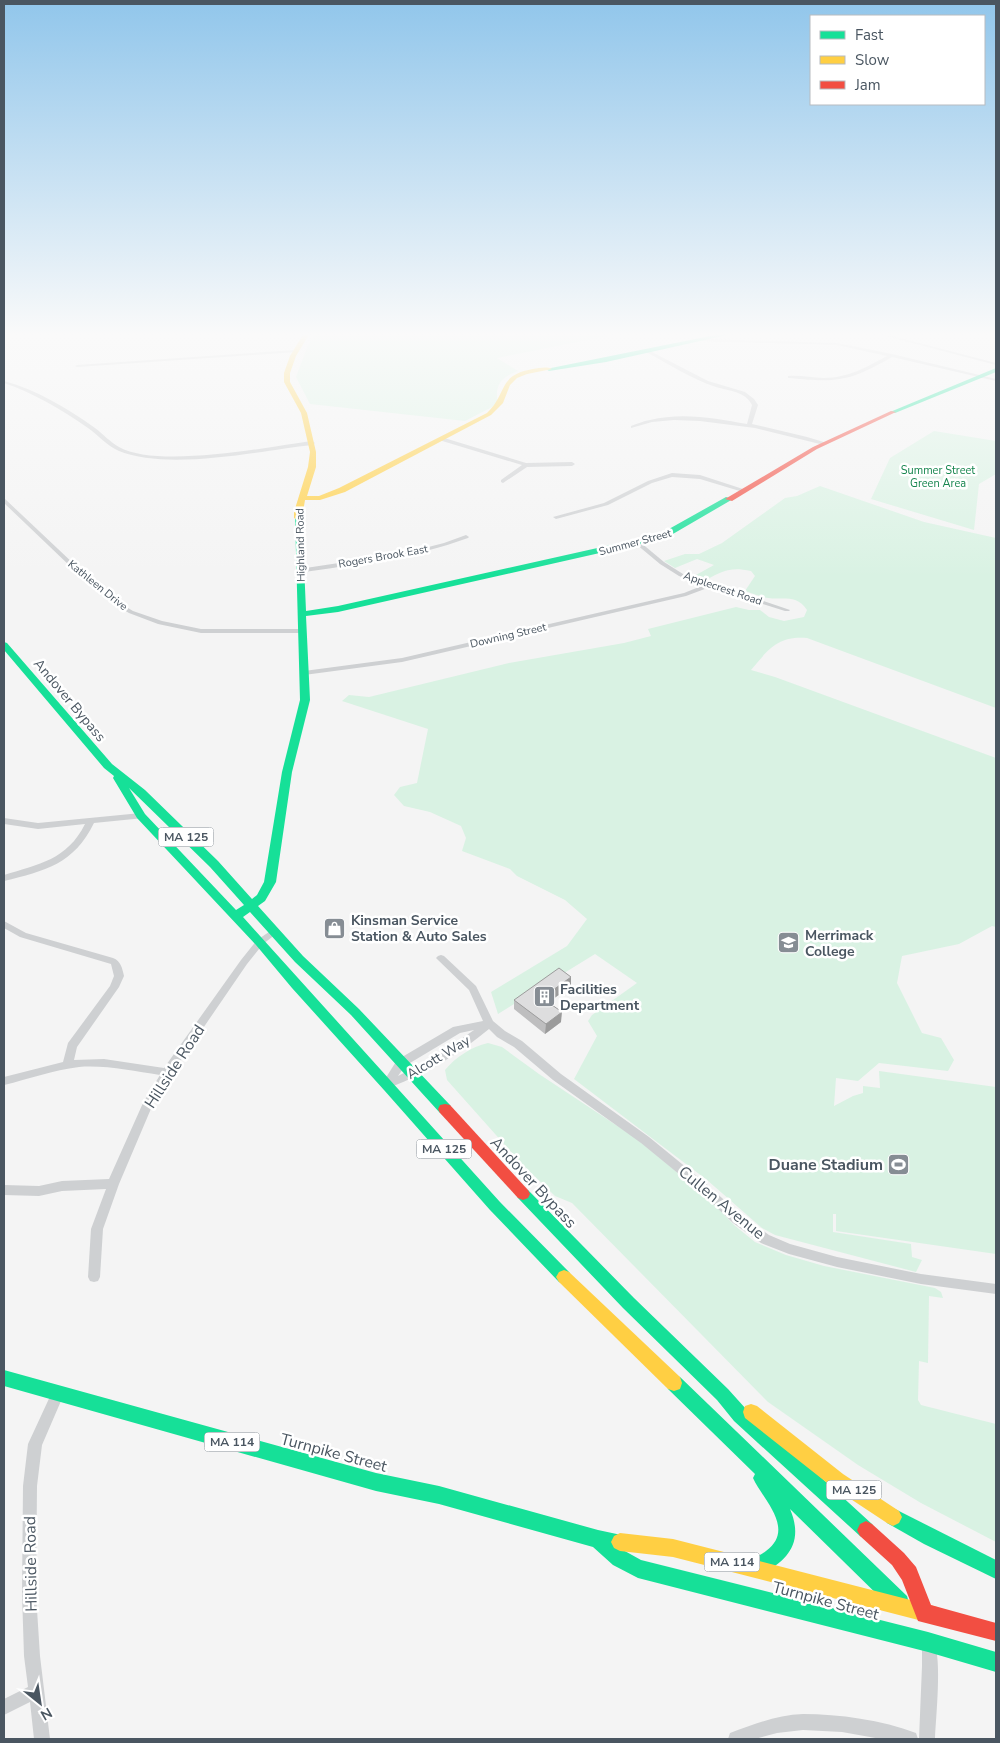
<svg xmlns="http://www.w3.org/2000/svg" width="1000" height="1743" font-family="'Nunito Sans',sans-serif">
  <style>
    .green { fill: #d9f2e3 }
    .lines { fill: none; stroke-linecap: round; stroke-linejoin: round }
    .street { fill: #ced0d2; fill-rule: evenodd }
    .fast { fill: #16e098; fill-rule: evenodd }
    .slow { fill: #ffcf43; fill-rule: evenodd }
    .jam { fill: #f24e42; fill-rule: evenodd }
    .wall { fill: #bebebf }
    .shaded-wall { fill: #9b9b9b }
    .building { fill: #ddddde; stroke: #9b9b9b }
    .labels { text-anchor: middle; stroke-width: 5; stroke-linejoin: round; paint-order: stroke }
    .far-park-label { font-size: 11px; fill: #17864f; stroke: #fff }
    .far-street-label { font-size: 11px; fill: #4a5661; stroke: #fff }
    .shield { fill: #fff; stroke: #808990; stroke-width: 1 }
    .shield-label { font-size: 12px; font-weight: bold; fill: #4a5661 }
    .street-label { font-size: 14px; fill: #4a5661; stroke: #fff }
    .poi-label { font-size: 14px; font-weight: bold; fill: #4a5661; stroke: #fff; text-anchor: start }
    .near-street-label { font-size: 16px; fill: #4a5661; stroke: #fff }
    .near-poi-label { font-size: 16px; font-weight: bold; fill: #4a5661; stroke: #fff; text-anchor: end }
  </style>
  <rect width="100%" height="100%" fill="#f4f4f4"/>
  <g class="green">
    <path d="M316 333H617L618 334 497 358 518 371C501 377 494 385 498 404L465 421 310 404 296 377 308 345Z"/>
    <path d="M934 431 996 441V474L979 484 974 530 871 499 890 458Z"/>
    <path d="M820 486 924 522 996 538V708L807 638C777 636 769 649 751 670L775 677 996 758V927L992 926 959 944 902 956 897 983 922 1033 941 1038 954 1060 948 1071 879 1063 858 1081 836 1078 834 1106 853 1096 863 1093V1086L880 1088 879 1071 996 1087V1254L836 1231V1214H833V1232L911 1244 912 1257 922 1260 916 1272 775 1235 762 1228 707 1180 574 1079 597 1036 588 1021 592 1015 637 983 595 954 498 1014 491 992 567 946 587 919 565 900 517 876 510 869 462 851 466 838 461 826 430 812 404 806 394 795 400 787 417 783 428 729 342 701 349 695 369 697 509 663 624 643 651 636 648 629 736 607 749 610H760L769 617 784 621 804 617 807 610C797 594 783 600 768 598 760 597 752 593 745 591L755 576 751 571C731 567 724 570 706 580L696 575 714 565 697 559 675 568 664 561 685 554H699L722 543 785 498 797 496Z"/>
    <path d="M488 1043 502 1047 539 1074 634 1137 704 1194 734 1225 755 1242 786 1255 824 1266 935 1288 941 1292 943 1298 929 1296 928 1363 919 1361 918 1400 921 1405 996 1424V1542L921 1503 858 1465 768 1402 572 1203 555 1196 521 1163 447 1080 445 1070C456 1057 471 1047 488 1043Z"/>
  </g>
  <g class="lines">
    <g class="street">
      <path d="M874 333H881L996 363V365Z"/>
      <path d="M701 339 837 343 892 354 996 379V381L892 357C850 381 838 383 790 378H788V376C800 375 812 378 824 378 848 378 867 367 887 356L837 345 699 341Z"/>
      <path d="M295 350H297V352L77 367 75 366 77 365Z"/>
      <path d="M648 350 708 381 745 392 754 399 758 405 752 424 807 437 827 443 824 445 755 428 700 421 674 420 652 422 631 428V426C637 424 643 421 650 420 681 412 716 418 747 424L752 405C745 391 729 391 716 387 691 379 669 364 646 352V351Z"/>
      <path d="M4 381C37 390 67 408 95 428 103 434 110 442 119 447 158 469 267 447 312 441L315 443 312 445C258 451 169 471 119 451 107 446 98 435 88 428 62 410 34 393 4 383Z"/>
      <path d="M441 437 526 463 572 462 575 464 572 466 527 467 503 483 501 482V480L522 465 439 440 438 439Z"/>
      <path d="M672 473 700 475 746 490 743 492 700 479 672 477 652 483 608 505 556 519 553 517 604 503 648 481Z"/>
      <path d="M4 498 75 565 118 602 133 611 162 621 201 629H302L305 631 302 633H201L158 624 129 613 114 604 71 567 4 503Z"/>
      <path d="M466 535 469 537 468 538C413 558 356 564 299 573L296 571 299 569 405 553 444 543Z"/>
      <path d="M636 542H640L664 562 683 574 790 610 789 611H785L710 587 686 596 402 662 304 675 300 673 304 671 402 658 684 593 704 585 679 576 660 564 636 544Z"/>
      <path d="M141 813 144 814 145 816 144 818 94 823C74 864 45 871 4 881V875C39 864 67 860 85 824L38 829 4 824V818L38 823Z"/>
      <path d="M4 921 26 933 113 958C121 961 122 968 124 976L119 987 77 1047 74 1060 104 1059 164 1068 241 960 257 940 275 928 280 931 263 944 247 964 171 1075 153 1104 119 1184 103 1229 100 1277 98 1281 94 1282 90 1281 88 1277 91 1229 106 1189 62 1191 39 1196 4 1195V1185L39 1186 62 1181 109 1179 143 1103 160 1075C133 1071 106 1065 79 1067 53 1070 29 1079 4 1085V1077L63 1062 68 1043 110 986 114 976 111 964 20 937 4 928Z"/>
      <path d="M441 955 444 956 476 986 493 1021 505 1031 522 1041 561 1074 649 1137 704 1182 741 1215 769 1235 790 1244 837 1257 921 1274 996 1284V1294L921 1284 837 1267 789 1254 761 1243 733 1223 696 1188 641 1143 553 1080 514 1047 497 1037 489 1029C459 1054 427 1073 391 1087L387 1088 383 1087 382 1084 397 1060 453 1027 483 1021 469 990 438 960 436 958 438 956ZM474 1030 437 1056 398 1076 405 1066 460 1033Z"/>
      <path d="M58 1388 63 1390 64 1394 42 1445 37 1486 36 1594 40 1656 50 1739H34L30 1702 4 1715V1699L28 1687 24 1656 22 1594 23 1486 28 1444 53 1390Z"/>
      <path d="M929 1640 934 1642C942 1660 936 1716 935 1739H919L922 1666V1647L924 1642Z"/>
      <path d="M803 1714C839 1714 882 1720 916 1733L918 1739H881L842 1732 803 1730 777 1733 755 1739H728L730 1733C754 1724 777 1715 803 1714Z"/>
    </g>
    <g class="fast">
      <path d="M725 333H736L606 362 549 371 546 369Z"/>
      <path d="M996 368V372L895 413 890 412Z"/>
      <path d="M726 497 733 499 666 538 338 612 306 616 310 700 292 772 276 882 265 901 258 906 303 956 359 1009 450 1105 452 1109 450 1113 445 1114 440 1113 351 1015 295 962 250 912 243 917 500 1202 569 1272 572 1277 569 1282 564 1284 559 1282 490 1210 384 1090 292 988 256 945 137 818 113 778 114 776 104 768 4 650V642L7 643 112 764 145 790 218 861 252 899 257 895 264 882 282 772 300 700 295 516 302 518 306 611 338 606 660 534ZM129 788 210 867 244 905 236 910 145 814Z"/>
      <path d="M523 1188 528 1190 634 1298 728 1389 746 1409 872 1524 875 1530 872 1536 866 1539 860 1536 734 1421 717 1400 623 1308 518 1198 516 1194 518 1190Z"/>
      <path d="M4 1370 376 1473 439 1486 598 1530 626 1536 629 1542 626 1548 623 1550 641 1560 928 1632 996 1652V1672L928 1652 638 1578 613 1565 593 1547 439 1504 376 1491 4 1386Z"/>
      <path d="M674 1375 680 1377 907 1596 909 1603 907 1610 900 1612 893 1610 790 1509C805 1544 786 1564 754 1577L747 1575 745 1568C749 1558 758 1557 766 1551 796 1529 763 1500 753 1478L755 1474 668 1389 666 1383 668 1377Z"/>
      <path d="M893 1508 996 1560V1579L924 1544 887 1523 884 1517 887 1511Z"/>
    </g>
    <g class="slow">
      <path d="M304 333H310L296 356 290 373V382L307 413 316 452V467L307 496H319L339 488 487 413C508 393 497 375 533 369 539 368 547 366 552 369L527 374 517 378 510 385 503 403 491 415 345 492 320 500H305L302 518 298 520 294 518V512L308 467 310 452 301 413 284 382V373L290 356Z"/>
      <path d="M564 1270 569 1272 680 1377 682 1383 680 1389 674 1391 668 1389 559 1282 556 1277 559 1272Z"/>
      <path d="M751 1404 757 1406 843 1474 899 1511 902 1517 899 1523 893 1526 887 1523 831 1486 745 1418 743 1412 745 1406Z"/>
      <path d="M620 1533 673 1539 930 1605 937 1607 939 1614 937 1621 930 1623 673 1557 620 1551 614 1548 611 1542 614 1536Z"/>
    </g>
    <g class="jam">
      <path d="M891 411 896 412 817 449 732 501 725 499 813 447Z"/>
      <path d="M445 1104 450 1105 528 1190 530 1194 528 1198 523 1200 518 1198 440 1113 438 1109 440 1105Z"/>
      <path d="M866 1521 872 1524 904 1553 916 1567 931 1605 996 1623V1641L918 1621 902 1580 892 1565 860 1536 857 1530 860 1524Z"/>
    </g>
  </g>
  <path class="wall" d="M571 986 549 1002 561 1022 545 1034 514 1009V1000Z"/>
  <g class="shaded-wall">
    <path d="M571 977V986L542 1007V998Z"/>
    <path d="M562 1012 561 1022 545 1034 546 1024Z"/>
  </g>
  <path class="building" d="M559 968 571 977 542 998 562 1012 546 1024 514 1000Z"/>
  <linearGradient id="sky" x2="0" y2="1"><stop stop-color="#91c6eb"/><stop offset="0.58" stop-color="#fafafa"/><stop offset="1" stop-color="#fafafa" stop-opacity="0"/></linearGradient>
  <rect width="1000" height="577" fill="url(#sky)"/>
  <defs>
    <symbol id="shop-square" viewBox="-11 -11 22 22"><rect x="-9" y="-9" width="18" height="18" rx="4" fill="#868d94" stroke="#fff"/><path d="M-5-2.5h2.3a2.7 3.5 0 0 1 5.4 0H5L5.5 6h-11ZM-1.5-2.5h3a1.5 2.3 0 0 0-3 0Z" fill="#fff"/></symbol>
    <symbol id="university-square" viewBox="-11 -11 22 22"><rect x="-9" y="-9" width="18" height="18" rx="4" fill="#868d94" stroke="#fff"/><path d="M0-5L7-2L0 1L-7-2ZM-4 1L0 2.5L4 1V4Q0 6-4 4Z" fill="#fff"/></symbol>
    <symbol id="building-square" viewBox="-11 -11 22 22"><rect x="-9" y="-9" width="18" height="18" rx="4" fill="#868d94" stroke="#fff"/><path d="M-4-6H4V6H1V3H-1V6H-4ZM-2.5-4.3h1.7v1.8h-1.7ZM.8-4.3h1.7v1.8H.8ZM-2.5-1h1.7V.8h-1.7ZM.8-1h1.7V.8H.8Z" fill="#fff"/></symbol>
    <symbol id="stadium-square" viewBox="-11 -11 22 22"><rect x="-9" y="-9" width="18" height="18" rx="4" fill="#868d94" stroke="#fff"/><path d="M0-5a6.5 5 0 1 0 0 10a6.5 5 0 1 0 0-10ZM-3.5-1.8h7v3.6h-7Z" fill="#fff"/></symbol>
  </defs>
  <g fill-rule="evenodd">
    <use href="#shop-square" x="322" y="916" width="25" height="25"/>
    <use href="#university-square" x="776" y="930" width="25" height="25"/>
    <use href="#building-square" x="532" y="984" width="25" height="25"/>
    <use href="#stadium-square" x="886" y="1152" width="25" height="25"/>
  </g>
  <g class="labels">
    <g class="far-park-label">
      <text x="938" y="474">Summer Street<tspan x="938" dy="13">Green Area</tspan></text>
    </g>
    <g class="far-street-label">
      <text transform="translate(635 542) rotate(-15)" y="4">Summer Street</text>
      <text transform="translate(300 545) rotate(-91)" y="4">Highland Road</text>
      <text transform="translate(383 556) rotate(-10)" y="4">Rogers Brook East</text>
      <text transform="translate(98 585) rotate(39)" y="4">Kathleen Drive</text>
      <text transform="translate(723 588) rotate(19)" y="4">Applecrest Road</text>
      <text transform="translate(508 635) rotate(-13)" y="4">Downing Street</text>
    </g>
    <g class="shield">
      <rect x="158.5" y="827.5" width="55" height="19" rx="4"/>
      <rect x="416.5" y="1139.5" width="55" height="19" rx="4"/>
      <rect x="204.5" y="1432.5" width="55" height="19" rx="4"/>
      <rect x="826.5" y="1480.5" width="55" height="19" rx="4"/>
      <rect x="704.5" y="1552.5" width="55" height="19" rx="4"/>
    </g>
    <g class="shield-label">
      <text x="186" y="841">MA 125</text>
      <text x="444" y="1153">MA 125</text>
      <text x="232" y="1446">MA 114</text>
      <text x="854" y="1494">MA 125</text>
      <text x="732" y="1566">MA 114</text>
    </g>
    <g class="street-label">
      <text transform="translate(70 700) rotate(50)" y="5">Andover Bypass</text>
      <text transform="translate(438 1057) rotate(-31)" y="5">Alcott Way</text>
    </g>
    <g class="poi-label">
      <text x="351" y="925">Kinsman Service<tspan x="351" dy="16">Station &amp; Auto Sales</tspan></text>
      <text x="805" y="940">Merrimack<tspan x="805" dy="16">College</tspan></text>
      <text x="560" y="994">Facilities<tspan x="560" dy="16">Department</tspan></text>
    </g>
    <g class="near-street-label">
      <text transform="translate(174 1066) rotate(-57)" y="6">Hillside Road</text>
      <text transform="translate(534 1182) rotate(47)" y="6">Andover Bypass</text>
      <text transform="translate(722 1202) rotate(39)" y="6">Cullen Avenue</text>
      <text transform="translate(334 1452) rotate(15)" y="6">Turnpike Street</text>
      <text transform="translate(30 1564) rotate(-91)" y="6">Hillside Road</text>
      <text transform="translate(826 1600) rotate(15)" y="6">Turnpike Street</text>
    </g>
    <g class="near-poi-label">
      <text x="883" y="1170">Duane Stadium</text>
    </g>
  </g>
  <rect width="1000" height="1743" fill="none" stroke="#4a5661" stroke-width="10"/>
  <rect x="810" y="15" width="175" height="90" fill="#ffffff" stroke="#b7bbc0"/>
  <rect x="820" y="31" width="25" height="8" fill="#16e098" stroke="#b7bbc0"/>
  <text x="855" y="40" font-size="15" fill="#4a5661">Fast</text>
  <rect x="820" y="56" width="25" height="8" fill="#ffcf43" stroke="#b7bbc0"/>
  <text x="855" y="65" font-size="15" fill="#4a5661">Slow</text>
  <rect x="820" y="81" width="25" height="8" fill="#f24e42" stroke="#b7bbc0"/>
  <text x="855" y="90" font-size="15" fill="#4a5661">Jam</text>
  <g transform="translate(40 1703) rotate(150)" stroke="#ffffff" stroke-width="4" paint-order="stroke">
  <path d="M0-4L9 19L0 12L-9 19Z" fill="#4a5661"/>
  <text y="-8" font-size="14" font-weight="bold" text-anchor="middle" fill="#4a5661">N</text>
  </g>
</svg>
